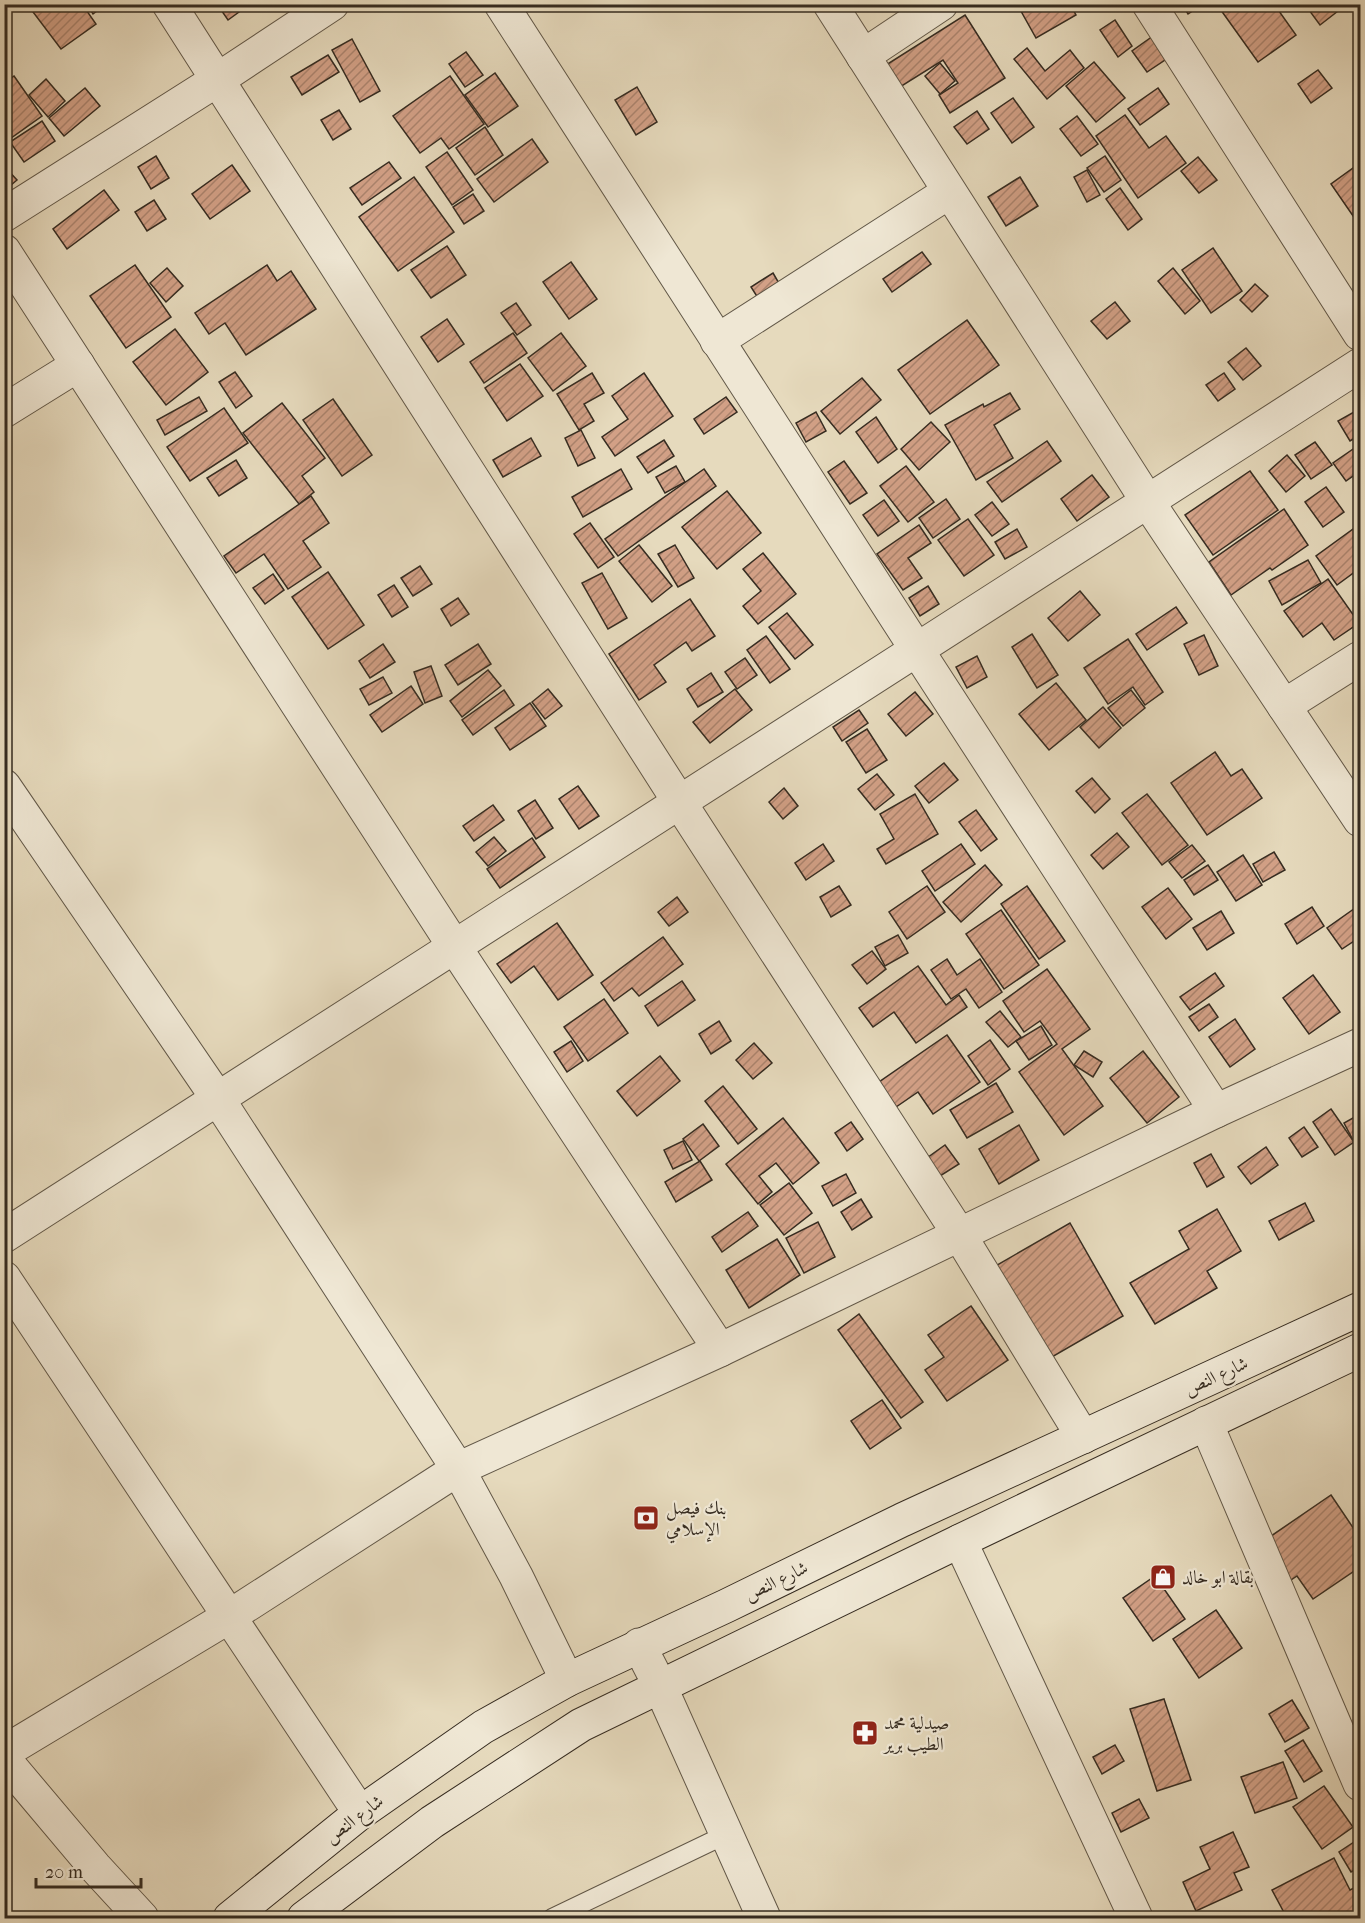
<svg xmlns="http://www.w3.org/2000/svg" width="1365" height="1923" font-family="'IM FELL French Canon',Amiri,serif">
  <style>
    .building { fill: url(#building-hatch); stroke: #362c21; stroke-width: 1.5 }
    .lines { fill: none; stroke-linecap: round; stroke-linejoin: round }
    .service-casing { stroke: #625848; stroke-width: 20 }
    .minor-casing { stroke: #625848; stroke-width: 35 }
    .tertiary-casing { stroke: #625848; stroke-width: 35 }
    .secondary-casing { stroke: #362c21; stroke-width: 35 }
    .service { stroke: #efe7d4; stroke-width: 18 }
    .minor { stroke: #efe7d4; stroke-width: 33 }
    .tertiary { stroke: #efe7d4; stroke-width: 33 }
    .secondary { stroke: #efe7d4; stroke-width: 33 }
    .labels { text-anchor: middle; stroke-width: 4.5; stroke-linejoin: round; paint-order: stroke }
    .street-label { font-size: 18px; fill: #362c21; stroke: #efe7d4 }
    .poi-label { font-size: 18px; fill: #362c21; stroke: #efe7d4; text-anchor: start }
  </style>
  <defs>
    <pattern id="building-hatch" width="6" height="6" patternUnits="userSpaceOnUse" patternTransform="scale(1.5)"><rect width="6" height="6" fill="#d2a086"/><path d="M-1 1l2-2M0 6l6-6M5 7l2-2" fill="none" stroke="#ab836d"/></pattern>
  </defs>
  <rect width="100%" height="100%" fill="#e6dabd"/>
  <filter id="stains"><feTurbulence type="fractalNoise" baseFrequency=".00333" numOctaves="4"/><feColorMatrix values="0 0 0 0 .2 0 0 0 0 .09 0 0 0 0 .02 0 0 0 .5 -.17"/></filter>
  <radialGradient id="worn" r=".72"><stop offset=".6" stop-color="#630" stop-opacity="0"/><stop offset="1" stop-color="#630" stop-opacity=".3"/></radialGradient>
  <g class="building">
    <path d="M27 4H82L96 24 61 49Z"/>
    <path d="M87 4H106L93 14Z"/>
    <path d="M217 4H250L228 20Z"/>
    <path d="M1017 4H1070L1076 15 1036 38Z"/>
    <path d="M1182 4H1203L1188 14Z"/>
    <path d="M1220 4H1274L1296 35 1258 62 1218 6Z"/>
    <path d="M1309 4H1347L1320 25 1306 6Z"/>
    <path d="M965 15 1005 78 950 113 939 95 958 83 943 60 900 87 886 65Z"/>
    <path d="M1115 20 1132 46 1118 57 1100 30Z"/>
    <path d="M1153 36 1168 58 1147 72 1132 51Z"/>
    <path d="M352 39 380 91 360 102 332 50Z"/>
    <path d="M1027 48 1045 71 1070 50 1084 68 1047 99 1014 59Z"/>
    <path d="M466 52 483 75 465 87 449 64Z"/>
    <path d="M328 55 339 72 302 95 291 77Z"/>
    <path d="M1094 62 1125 98 1096 122 1066 86Z"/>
    <path d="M940 63 955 81 940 94 925 76Z"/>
    <path d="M1318 70 1332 88 1311 103 1298 84Z"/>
    <path d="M495 73 518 106 488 127 465 95Z"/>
    <path d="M14 76 42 116 4 143V83Z"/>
    <path d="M450 76 484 124 449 149 441 138 420 153 393 116Z"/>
    <path d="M46 79 65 101 48 117 29 95Z"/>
    <path d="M637 87 657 122 636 135 615 100Z"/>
    <path d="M85 88 100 106 64 136 49 118Z"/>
    <path d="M1158 88 1169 104 1140 125 1128 109Z"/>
    <path d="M1013 98 1034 127 1012 143 991 113Z"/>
    <path d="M339 110 351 129 333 140 321 120Z"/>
    <path d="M977 111 989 129 967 144 954 127Z"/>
    <path d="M1125 115 1149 148 1166 136 1186 163 1138 198 1096 136Z"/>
    <path d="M1077 116 1098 144 1081 156 1060 129Z"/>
    <path d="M42 121 55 141 24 162 10 142Z"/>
    <path d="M485 127 503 155 475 175 456 148Z"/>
    <path d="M532 139 548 162 494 202 477 179Z"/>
    <path d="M447 152 473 190 452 205 426 167Z"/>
    <path d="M156 156 169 178 151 189 138 167Z"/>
    <path d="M1105 156 1121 180 1104 192 1087 168Z"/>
    <path d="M1198 157 1217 180 1199 193 1181 171Z"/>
    <path d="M389 162 401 178 362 205 350 188Z"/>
    <path d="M1360 163V226L1331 184Z"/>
    <path d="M232 165 250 191 210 219 192 194Z"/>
    <path d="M4 166 17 180 4 191Z"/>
    <path d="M1087 170 1100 195 1087 202 1074 177Z"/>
    <path d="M414 177 454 232 398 271 359 217Z"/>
    <path d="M1020 177 1038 206 1006 226 988 197Z"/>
    <path d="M1120 188 1142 219 1128 230 1106 199Z"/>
    <path d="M104 190 119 210 67 249 53 229Z"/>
    <path d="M473 194 484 211 464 224 453 207Z"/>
    <path d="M154 200 166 219 147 231 135 212Z"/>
    <path d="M447 246 466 275 431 298 411 270Z"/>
    <path d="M1213 248 1242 291 1211 313 1182 270Z"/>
    <path d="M922 252 931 264 892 292 883 279Z"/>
    <path d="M571 262 597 299 569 319 543 282Z"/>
    <path d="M135 265 171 317 126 348 90 296Z"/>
    <path d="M267 265 277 281 291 271 316 309 246 355 225 323 209 334 195 313Z"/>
    <path d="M167 268 183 286 166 302 150 283Z"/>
    <path d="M1173 268 1200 301 1185 314 1158 281Z"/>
    <path d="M773 273 780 285 758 298 751 287Z"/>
    <path d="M1255 284 1268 296 1252 312 1240 300Z"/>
    <path d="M1115 302 1130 321 1107 339 1091 321Z"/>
    <path d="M516 303 531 325 517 335 501 313Z"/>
    <path d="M447 319 464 344 438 362 421 337Z"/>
    <path d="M967 320 999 365 930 414 898 370Z"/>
    <path d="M175 329 208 372 166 405 133 362Z"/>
    <path d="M513 333 527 353 484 383 470 362Z"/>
    <path d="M561 333 586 366 553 391 528 358Z"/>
    <path d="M1246 348 1261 366 1243 380 1228 362Z"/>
    <path d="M520 364 543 396 507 421 485 388Z"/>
    <path d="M235 372 252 396 236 408 219 382Z"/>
    <path d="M592 373 604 393 584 404 594 421 579 430 557 394Z"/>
    <path d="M644 373 673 416 615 456 602 437 628 419 612 396Z"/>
    <path d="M1224 373 1235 389 1218 401 1206 385Z"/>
    <path d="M862 378 881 400 840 434 821 411Z"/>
    <path d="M1010 393 1020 409 994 425 1013 458 976 480 945 425 983 404 984 407Z"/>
    <path d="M199 397 207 411 165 435 157 420Z"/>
    <path d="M726 397 737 412 704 434 694 419Z"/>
    <path d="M333 399 372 455 342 476 303 420Z"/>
    <path d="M282 403 325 458 302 476 314 492 299 504 243 433Z"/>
    <path d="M224 408 248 443 190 481 167 447Z"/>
    <path d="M816 412 826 431 806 442 796 423Z"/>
    <path d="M1354 412 1360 422V435L1350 441 1338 421Z"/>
    <path d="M876 417 897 449 878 463 856 432Z"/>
    <path d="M931 422 950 442 919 470 901 449Z"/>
    <path d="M581 430 595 458 578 466 565 438Z"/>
    <path d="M531 438 541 456 503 477 493 460Z"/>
    <path d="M664 440 674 456 648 473 637 457Z"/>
    <path d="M1047 441 1061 461 1002 502 987 482Z"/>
    <path d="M1315 442 1332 465 1311 479 1295 455Z"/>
    <path d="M1356 447 1360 454V471L1346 481 1333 463Z"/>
    <path d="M1287 455 1305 476 1286 492 1269 471Z"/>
    <path d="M236 460 247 478 219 496 207 478Z"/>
    <path d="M844 461 867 493 850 504 828 472Z"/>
    <path d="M676 466 685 482 665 493 656 477Z"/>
    <path d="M906 466 934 502 908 522 880 486Z"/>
    <path d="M621 469 632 489 583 517 572 497Z"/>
    <path d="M704 469 716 486 618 556 605 539Z"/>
    <path d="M1250 471 1278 510 1213 555 1185 515Z"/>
    <path d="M1092 475 1109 497 1077 521 1061 499Z"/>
    <path d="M1326 487 1344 512 1323 527 1305 502Z"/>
    <path d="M727 491 761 533 717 569 682 527Z"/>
    <path d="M311 496 329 523 303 541 321 567 288 589 264 554 236 573 224 556Z"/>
    <path d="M946 499 960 519 933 538 919 518Z"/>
    <path d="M884 500 899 521 878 536 863 515Z"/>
    <path d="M992 502 1009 524 992 536 975 515Z"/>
    <path d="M1284 509 1308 545 1272 570 1270 568 1231 595 1209 562Z"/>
    <path d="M968 519 994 555 964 576 938 540Z"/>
    <path d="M590 523 614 557 598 568 574 534Z"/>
    <path d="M1360 524V568L1337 585 1316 556Z"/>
    <path d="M919 525 931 543 908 558 922 578 903 590 877 554Z"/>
    <path d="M1017 529 1027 547 1005 559 995 542Z"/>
    <path d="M639 545 672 586 652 602 619 561Z"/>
    <path d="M675 545 694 578 678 587 658 554Z"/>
    <path d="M763 553 796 594 758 624 743 606 761 591 743 569Z"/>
    <path d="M1308 560 1321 583 1282 605 1269 581Z"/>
    <path d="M420 566 432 584 413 596 401 578Z"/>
    <path d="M328 572 364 625 328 649 292 597Z"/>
    <path d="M602 573 627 618 608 629 582 583Z"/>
    <path d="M273 574 284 590 265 604 253 588Z"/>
    <path d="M1328 579 1359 623 1334 640 1322 623 1303 637 1284 611Z"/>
    <path d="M394 585 408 607 392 617 378 595Z"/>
    <path d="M928 586 939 604 920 616 909 598Z"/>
    <path d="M1080 591 1100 615 1068 641 1048 618Z"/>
    <path d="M458 598 469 614 451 626 441 609Z"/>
    <path d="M690 599 715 636 692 651 686 642 654 665 666 682 639 700 609 654Z"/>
    <path d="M1176 607 1187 623 1147 650 1136 634Z"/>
    <path d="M787 613 813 645 795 659 769 627Z"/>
    <path d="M1032 634 1058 675 1037 688 1012 647Z"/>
    <path d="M1204 635 1218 666 1199 675 1184 644Z"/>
    <path d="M766 636 790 669 770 683 747 650Z"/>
    <path d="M1128 639 1163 692 1145 705 1133 687 1108 704 1084 668Z"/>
    <path d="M383 644 395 662 370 678 359 661Z"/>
    <path d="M478 644 491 664 458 685 445 665Z"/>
    <path d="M977 656 987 677 967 688 956 667Z"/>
    <path d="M745 658 757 675 737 689 725 672Z"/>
    <path d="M431 666 442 696 425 703 414 672Z"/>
    <path d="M488 670 501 686 462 717 450 701Z"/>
    <path d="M711 673 723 692 698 707 687 689Z"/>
    <path d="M383 677 392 693 369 705 360 689Z"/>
    <path d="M1056 683 1086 720 1049 750 1019 714Z"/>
    <path d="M411 686 423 704 382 732 370 715Z"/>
    <path d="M548 689 562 706 545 719 532 702Z"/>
    <path d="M735 689 752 710 710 743 693 722Z"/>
    <path d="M504 690 514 705 473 735 462 720Z"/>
    <path d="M1131 690 1145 708 1123 726 1108 708Z"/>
    <path d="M915 692 933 714 906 736 888 714Z"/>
    <path d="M530 703 546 726 510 750 495 728Z"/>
    <path d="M1103 707 1121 728 1099 748 1080 727Z"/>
    <path d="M859 710 868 723 842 741 833 727Z"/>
    <path d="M867 729 887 760 866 773 846 742Z"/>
    <path d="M1215 752 1231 776 1242 769 1262 798 1207 835 1171 783Z"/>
    <path d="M944 763 958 780 929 803 915 786Z"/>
    <path d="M877 774 894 795 875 810 858 789Z"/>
    <path d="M1092 778 1110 799 1095 813 1076 791Z"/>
    <path d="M578 786 599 816 579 829 559 799Z"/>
    <path d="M784 788 798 806 783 819 769 802Z"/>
    <path d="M915 794 938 834 886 864 877 849 894 839 880 814Z"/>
    <path d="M1147 794 1188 845 1162 865 1122 813Z"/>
    <path d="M535 800 553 828 536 839 518 811Z"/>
    <path d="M493 805 504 820 474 841 463 826Z"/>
    <path d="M976 810 997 839 981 851 959 822Z"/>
    <path d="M1117 833 1129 847 1103 869 1091 855Z"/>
    <path d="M494 837 506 851 488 866 476 852Z"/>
    <path d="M532 838 545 857 500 888 487 869Z"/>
    <path d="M823 844 834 861 806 880 795 863Z"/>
    <path d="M961 844 975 864 935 891 922 871Z"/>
    <path d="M1192 845 1205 861 1182 878 1169 862Z"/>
    <path d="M1274 852 1285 870 1263 882 1253 864Z"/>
    <path d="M1243 855 1262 885 1236 901 1217 872Z"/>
    <path d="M985 865 1002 885 961 922 943 902Z"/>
    <path d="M1208 865 1218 880 1194 895 1184 880Z"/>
    <path d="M839 886 851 905 831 917 820 897Z"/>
    <path d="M927 886 945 912 907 939 889 912Z"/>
    <path d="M1027 886 1065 941 1039 959 1001 904Z"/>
    <path d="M1168 888 1192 919 1166 939 1142 907Z"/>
    <path d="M677 897 688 912 669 926 658 912Z"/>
    <path d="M1358 906 1360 909V937L1342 949 1327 928Z"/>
    <path d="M1312 907 1324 926 1297 944 1285 924Z"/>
    <path d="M1001 910 1039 965 1004 989 966 934Z"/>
    <path d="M1221 911 1234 933 1207 950 1193 928Z"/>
    <path d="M557 923 593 975 558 1000 534 966 511 983 497 964Z"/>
    <path d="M898 935 908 953 885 966 875 947Z"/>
    <path d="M663 937 683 964 639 996 632 988 614 1001 601 983Z"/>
    <path d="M872 951 886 969 867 984 852 965Z"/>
    <path d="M947 959 957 975 980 959 1002 992 979 1008 966 989 951 999 931 970Z"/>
    <path d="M918 966 946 1005 959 995 967 1007 916 1043 894 1012 873 1027 859 1008Z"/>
    <path d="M1047 969 1090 1029 1062 1049 1103 1106 1064 1135 1019 1072 1057 1044 1040 1021 1024 1032 1003 1001Z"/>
    <path d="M1215 973 1224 986 1190 1010 1180 997Z"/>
    <path d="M1313 975 1340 1012 1309 1034 1283 998Z"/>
    <path d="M682 981 695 1000 658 1026 645 1006Z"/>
    <path d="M604 999 628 1033 588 1061 564 1027Z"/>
    <path d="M1209 1004 1218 1017 1199 1031 1189 1017Z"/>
    <path d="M1000 1011 1021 1037 1008 1047 986 1022Z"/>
    <path d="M1235 1019 1255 1049 1230 1067 1209 1037Z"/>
    <path d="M719 1021 731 1041 711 1054 699 1034Z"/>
    <path d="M1041 1026 1052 1045 1029 1060 1016 1041Z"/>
    <path d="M947 1035 980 1082 933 1114 918 1092 896 1107 879 1082Z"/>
    <path d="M990 1040 1010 1069 988 1085 968 1056Z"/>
    <path d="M571 1041 583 1061 567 1072 554 1052Z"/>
    <path d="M754 1043 772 1063 753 1079 736 1060Z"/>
    <path d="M1084 1051 1102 1062 1093 1077 1074 1065Z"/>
    <path d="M1143 1051 1179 1097 1147 1123 1110 1078Z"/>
    <path d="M660 1056 680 1081 637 1116 617 1091Z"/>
    <path d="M996 1083 1013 1112 967 1138 950 1110Z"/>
    <path d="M723 1086 757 1129 738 1144 705 1101Z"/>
    <path d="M1331 1109 1354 1142 1335 1155 1313 1122Z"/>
    <path d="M1360 1114V1138L1354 1142 1344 1123Z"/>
    <path d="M783 1118 819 1163 793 1184 776 1163 759 1176 772 1192 758 1204 726 1164Z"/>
    <path d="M851 1122 863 1139 847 1151 835 1133Z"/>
    <path d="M703 1124 719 1146 699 1161 683 1139Z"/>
    <path d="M1019 1125 1039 1160 999 1184 979 1149Z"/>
    <path d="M1304 1127 1318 1147 1302 1157 1289 1138Z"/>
    <path d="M683 1141 692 1160 673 1169 664 1150Z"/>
    <path d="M945 1145 959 1164 940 1176 927 1158Z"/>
    <path d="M1266 1147 1278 1165 1251 1184 1238 1167Z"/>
    <path d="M1211 1154 1224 1177 1207 1187 1194 1163Z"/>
    <path d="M700 1161 712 1180 676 1202 665 1182Z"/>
    <path d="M846 1174 856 1193 833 1206 822 1186Z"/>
    <path d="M789 1183 812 1213 784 1235 760 1205Z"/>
    <path d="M861 1199 872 1217 852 1230 841 1212Z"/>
    <path d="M1305 1203 1314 1221 1279 1240 1269 1221Z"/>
    <path d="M1217 1209 1241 1251 1207 1271 1217 1288 1155 1324 1130 1283 1189 1249 1179 1231Z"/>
    <path d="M748 1212 758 1226 722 1252 712 1237Z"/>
    <path d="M818 1222 835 1257 804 1273 786 1238Z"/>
    <path d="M1070 1223 1123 1316 1045 1361 992 1268Z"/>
    <path d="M777 1239 800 1275 749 1308 726 1270Z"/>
    <path d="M971 1306 1008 1360 947 1401 925 1370 944 1357 928 1335Z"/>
    <path d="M859 1314 923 1402 901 1418 838 1330Z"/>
    <path d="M882 1400 901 1428 870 1449 851 1421Z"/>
    <path d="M1331 1495 1360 1538V1567L1313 1599 1297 1576 1282 1586 1255 1547Z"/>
    <path d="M1155 1576 1185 1619 1153 1641 1123 1598Z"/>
    <path d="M1216 1610 1242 1648 1199 1678 1173 1639Z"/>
    <path d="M1164 1699 1191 1780 1157 1791 1130 1709Z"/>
    <path d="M1292 1700 1309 1728 1285 1742 1269 1714Z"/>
    <path d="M1303 1740 1322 1771 1304 1782 1285 1751Z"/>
    <path d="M1115 1745 1124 1761 1102 1774 1093 1757Z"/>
    <path d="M1283 1762 1297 1798 1255 1813 1241 1777Z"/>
    <path d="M1324 1786 1353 1827 1322 1849 1293 1807Z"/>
    <path d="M1139 1799 1149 1818 1121 1832 1112 1813Z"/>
    <path d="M1233 1832 1249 1867 1234 1873 1242 1890 1196 1911 1183 1882 1210 1869 1200 1847Z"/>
    <path d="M1354 1842 1360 1853V1867L1351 1872 1339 1852Z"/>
    <path d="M1334 1858 1350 1890 1360 1885V1918H1287L1272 1890Z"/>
  </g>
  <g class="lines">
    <defs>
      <path id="service" d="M552 1918 727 1834"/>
      <g id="minor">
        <path d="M169 4 680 803 959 1234 1083 1437"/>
        <path d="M501 4 917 650 1216 1111"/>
        <path d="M830 4 1148 502 1360 820"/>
        <path d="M1149 4 1360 334"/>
        <path d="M863 56 941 4"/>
        <path d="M4 215 217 80 332 4"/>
        <path d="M4 251 454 946 720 1350 1216 1111 1360 1045"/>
        <path d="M717 341 949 192"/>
        <path d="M4 411 78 365"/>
        <path d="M1284 706 1360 658"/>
        <path d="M4 786 218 1099 458 1469 516 1576 567 1680"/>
        <path d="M4 1236 1360 365"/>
        <path d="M4 1278 360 1813"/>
        <path d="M1206 1423 1360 1784"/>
        <path d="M960 1541 1136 1918"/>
        <path d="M4 1752 230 1616 458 1469 720 1350"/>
        <path d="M4 1759 95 1867 142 1918"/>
      </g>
      <path id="tertiary" d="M639 1645 660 1686 764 1918"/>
      <g id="secondary">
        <path d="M230 1918 360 1813 483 1727 567 1680 726 1606 902 1520 1360 1309"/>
        <path d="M304 1918 432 1822 581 1725 960 1541 1360 1350"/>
      </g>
    </defs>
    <use href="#service" class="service-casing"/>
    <use href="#minor" class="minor-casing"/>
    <use href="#tertiary" class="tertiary-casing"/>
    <use href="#secondary" class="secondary-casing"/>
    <use href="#service" class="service"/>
    <use href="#minor" class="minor"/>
    <use href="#tertiary" class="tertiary"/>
    <use href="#secondary" class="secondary"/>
  </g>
  <defs>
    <symbol id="bank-square" viewBox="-11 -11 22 22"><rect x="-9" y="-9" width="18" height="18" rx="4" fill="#8f2418" stroke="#efe7d4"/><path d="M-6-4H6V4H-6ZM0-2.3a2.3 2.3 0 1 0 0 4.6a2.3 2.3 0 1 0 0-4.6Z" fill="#fff"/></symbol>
    <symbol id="shop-square" viewBox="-11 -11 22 22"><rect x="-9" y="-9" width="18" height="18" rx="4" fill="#8f2418" stroke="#efe7d4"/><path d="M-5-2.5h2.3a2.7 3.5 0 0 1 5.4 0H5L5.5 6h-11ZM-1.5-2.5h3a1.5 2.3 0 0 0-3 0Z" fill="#fff"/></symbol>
    <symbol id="pharmacy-square" viewBox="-11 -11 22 22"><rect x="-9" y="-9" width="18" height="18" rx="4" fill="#8f2418" stroke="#efe7d4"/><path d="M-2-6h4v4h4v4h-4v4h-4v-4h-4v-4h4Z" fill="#fff"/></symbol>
  </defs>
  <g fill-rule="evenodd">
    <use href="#bank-square" x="631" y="1503" width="30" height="30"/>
    <use href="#shop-square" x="1148" y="1562" width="30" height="30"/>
    <use href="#pharmacy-square" x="850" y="1718" width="30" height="30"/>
  </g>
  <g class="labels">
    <g class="street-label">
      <text transform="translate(1216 1376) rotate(-25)" y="6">شارع النص</text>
      <text transform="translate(776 1581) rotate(-26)" y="6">شارع النص</text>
      <text transform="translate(354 1819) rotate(-37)" y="6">شارع النص</text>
    </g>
    <g class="poi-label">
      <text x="666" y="1514">بنك فيصل<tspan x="666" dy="21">الإسلامي</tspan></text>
      <text x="1182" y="1583">بقالة ابو خالد</text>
      <text x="884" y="1729">صيدلية محمد<tspan x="884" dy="21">الطيب برير</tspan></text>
    </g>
  </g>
  <rect width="1365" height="1923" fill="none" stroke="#e6dabd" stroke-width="24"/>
  <rect x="6" y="6" width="1353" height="1911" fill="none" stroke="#362c21" stroke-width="3"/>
  <rect x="12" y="12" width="1341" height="1899" fill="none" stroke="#362c21" stroke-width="1.5"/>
  <path d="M36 1878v9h105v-9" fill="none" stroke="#362c21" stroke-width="3"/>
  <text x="45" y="1878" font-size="18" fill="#362c21" stroke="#efe7d4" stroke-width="4.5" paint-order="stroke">20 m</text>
  <rect width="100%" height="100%" filter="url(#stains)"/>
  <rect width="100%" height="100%" fill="url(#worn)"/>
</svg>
